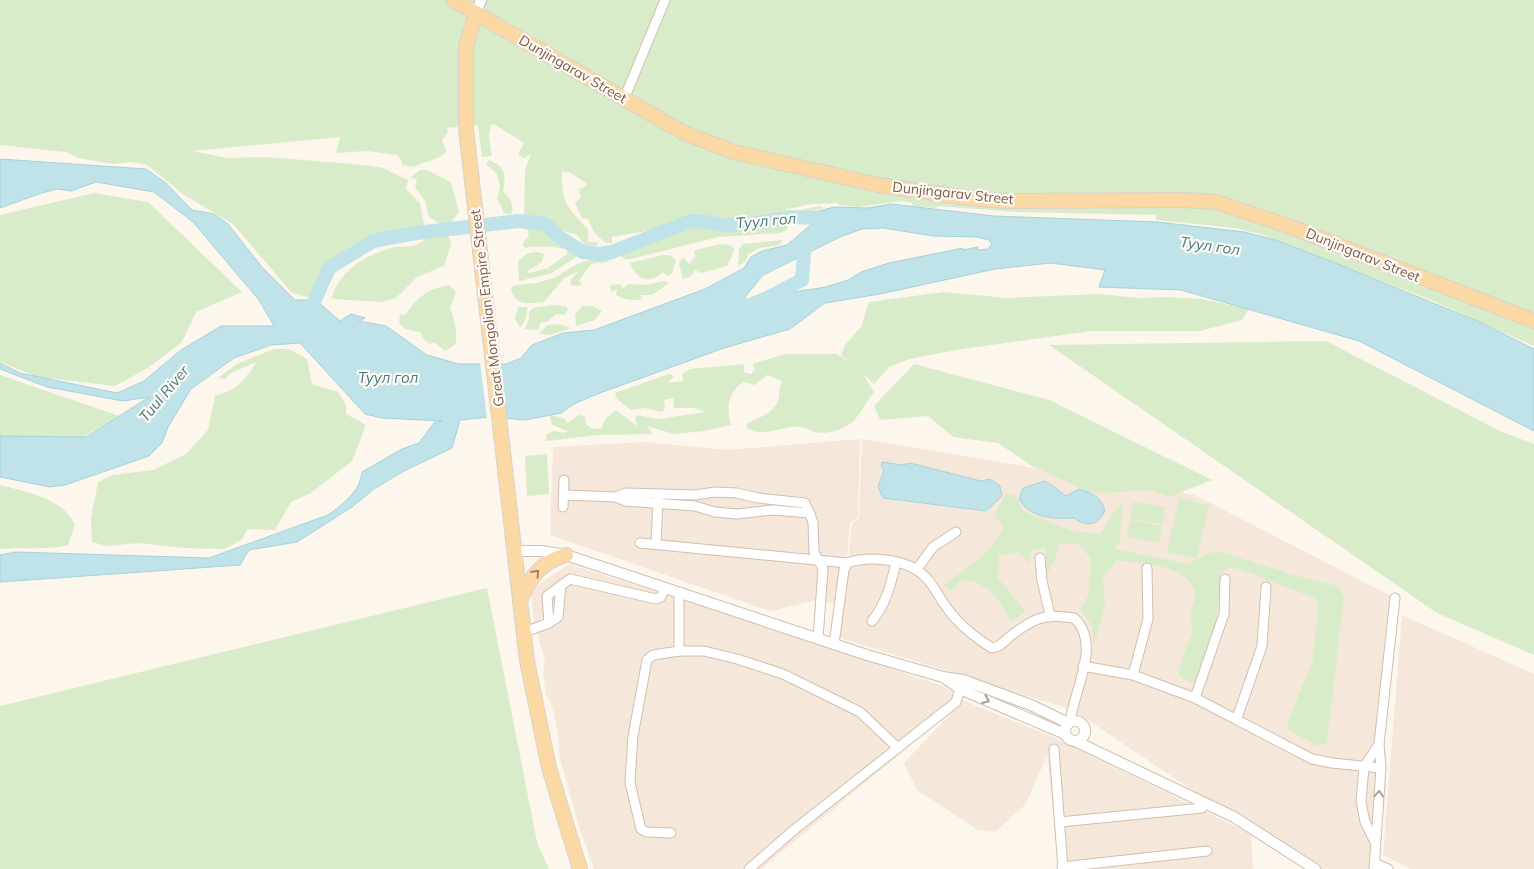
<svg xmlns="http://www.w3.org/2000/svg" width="1534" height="869" font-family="Mulish,sans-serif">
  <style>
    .residential { fill: #f5e8da }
    .green { fill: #d8ecc9 }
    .water { fill: #bfe3e8; stroke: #a5d3da; fill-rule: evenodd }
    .pier { fill: #fdf6ec }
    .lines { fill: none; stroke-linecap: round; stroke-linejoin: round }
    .river { stroke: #bfe3e8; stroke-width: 14 }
    .minor-casing { stroke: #d1beb0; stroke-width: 11 }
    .tertiary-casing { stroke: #d1beb0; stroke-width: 12 }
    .primary-casing { stroke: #dad1cd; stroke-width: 16 }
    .minor { stroke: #fff; stroke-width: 9 }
    .tertiary { stroke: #fff; stroke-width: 10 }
    .primary { stroke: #fbd9a5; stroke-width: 14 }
    .oneway { stroke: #a18267 }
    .oneway2 { stroke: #af9d94 }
    .labels { text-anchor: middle; stroke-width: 4.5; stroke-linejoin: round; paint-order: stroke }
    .street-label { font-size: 14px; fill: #7a5c4d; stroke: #fffaf3 }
    .water-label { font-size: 15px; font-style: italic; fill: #437c86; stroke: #fffaf3 }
  </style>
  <rect width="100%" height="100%" fill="#fdf6ec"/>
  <g class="residential">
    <path d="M860 439 858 517 850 523 843 604 813 601 770 611 550 535 553 447 644 442 727 450Z"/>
    <path d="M862 439 1195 495 1395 598 1373 869H1310L1073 710 840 638 852 524 859 518Z"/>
    <path d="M569 564 765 626 943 686 964 701 1051 736 1251 834 1253 869H1060L1047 756 1025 805 995 832 978 830 917 790 904 763 959 705 761 869H594L579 827 559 755V740L552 706 546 694 543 674 545 663 533 615 531 590Z"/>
    <path d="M1402 615 1534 674V869H1411L1383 855Z"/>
  </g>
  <g class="green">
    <path d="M0 0H1534V346L1431 300 1260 234 1235 228 1156 220 1157 215 1016 212 938 206 935 208 914 206 910 202 902 201 858 207 839 205 838 203 811 204 784 210H800L820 206 824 208 793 216 722 221 695 218 663 228 612 237V243H605L594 232 588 219 582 218 575 203 581 197 579 189 586 186V183L569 172H562C561 205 568 206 588 230V242H598L597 246 587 247 576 234 562 231 540 219 524 215 525 170 531 154 524 158 518 155 524 143 494 124 491 125 489 138 492 156 482 157 478 125 447 128 448 132 442 140 447 151C438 161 426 160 414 167L403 165 398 155 367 151 336 153 340 137 192 151 227 158 267 157 364 165 383 168 408 180 406 189 420 203 424 224 421 227 375 235 349 247 321 270 310 298 292 293 233 224 184 195 147 165 132 162 113 164 79 158 66 152 0 145Z"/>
    <path d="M489 160C506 166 506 176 503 192L509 197 513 208 511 215 504 213 497 198 500 188 497 174 486 164Z"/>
    <path d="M420 170H427L451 182 459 212 451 222 439 223 429 217 425 201 415 187 417 180 411 177Z"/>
    <path d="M94 193 148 202 242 292 196 312 182 342 148 368 115 386 38 377 0 362V215Z"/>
    <path d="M691 225 732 230 756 226H788L787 230 780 233 718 237 631 259H624L620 255 664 239Z"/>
    <path d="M529 226 540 228 579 255 550 274 519 281 518 262C525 253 533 250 544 254L542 262 527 271 529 273 548 268 567 254 568 250C561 247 534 245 526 248L522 245 529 235 527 229Z"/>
    <path d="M423 233H444L449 236 451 244 444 266 417 277 396 298 382 302 332 299C337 272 366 255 391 248 401 245 416 249 424 240L418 236Z"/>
    <path d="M782 240 780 245 760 248 748 254 746 261 738 266 739 249 743 244Z"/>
    <path d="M720 244 730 245 735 249 727 266 701 273 695 270 691 276 683 279 679 264 683 257 689 264 696 256 694 253 696 250Z"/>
    <path d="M606 255 612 258 608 262 591 264 579 281 582 284 578 286 570 285 571 279 579 271 564 278 544 302C530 303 514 307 511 288L515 285 537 283 556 277 577 264Z"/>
    <path d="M663 255H670L676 260 672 274 667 276 663 272C649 285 637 280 630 263Z"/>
    <path d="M664 281 669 283 652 295H641L642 299C634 301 623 300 616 295L617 289 612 292 610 288 611 285 620 284 623 289 628 284 645 285Z"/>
    <path d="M449 285 456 292 450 309C455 319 457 333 456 344L445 351 434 342 430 344 424 340 420 332 405 329 399 322 400 315 406 314C417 297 429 288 449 285Z"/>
    <path d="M944 292 1007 298 1099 294 1137 298 1168 297 1202 299 1249 309 1242 320 1200 331H1091L962 349 909 359 889 367 874 384 863 374 874 392C863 405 860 419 845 427 837 432 823 434 814 432 809 430 806 427 800 427 782 425 764 439 747 428V423C759 418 778 411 779 396 780 390 779 387 782 381L767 375 755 385 743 382C728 394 726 406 731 425L704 431 674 434 647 426 653 434 597 435 546 441 547 434 554 431 565 433 568 431 552 425 549 415 563 418 568 423 579 415 585 416 586 424 591 428 601 429 605 419 616 410 637 426 635 419 637 415 659 419 705 412 695 408H674L673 398 664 400 665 408 662 412 645 408 631 410 617 399 615 393 669 374 674 376 667 383 683 381 682 374 690 369 744 364V372L751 374 755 369 753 364 785 354H837L850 363 841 355 845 345 861 327 869 302Z"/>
    <path d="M552 305 565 306 568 309 565 315 556 314 547 322H541L538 330 525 329 529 319V312L533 308Z"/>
    <path d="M582 306H593L602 311 595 320 576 326 575 315Z"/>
    <path d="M518 307H527C528 314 525 322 520 328L515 318Z"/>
    <path d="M559 324 571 328 551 335 538 334 548 325Z"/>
    <path d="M1326 341 1502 432 1534 444V655L1437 613 1049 345Z"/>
    <path d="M274 349H289L307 359 312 384 338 392 346 405V414L366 425 352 461 311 493 291 502 275 530 248 529 241 540 225 549 184 548 138 543 107 546 92 542 91 518 98 482 112 475 153 470 186 454 208 430 215 396C237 390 245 381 256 362L231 373 224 380 219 377 237 364Z"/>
    <path d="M914 364 1049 400 1212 480 1169 497 1151 490 1103 493 1087 491 1032 466 998 443 953 437 928 416 880 420 874 406Z"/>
    <path d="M0 375 119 416 71 444 0 451Z"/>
    <path d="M547 454 549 494 527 496 525 456Z"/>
    <path d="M0 485C27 492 63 498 75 525L68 545C52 550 19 547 0 549Z"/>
    <path d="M1006 493 1015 495 1024 512 1072 531 1101 534 1113 512 1123 503 1120 541 1115 549 1189 564 1207 553 1222 552 1293 575 1338 586 1344 597 1327 743 1317 746 1289 730 1288 722 1313 659 1318 609 1316 598C1287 590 1260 575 1231 567L1220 573C1221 611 1211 647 1198 683L1189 682 1178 675C1181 661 1186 649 1191 635 1193 628 1191 619 1191 612 1192 606 1196 599 1195 594 1192 565 1138 562 1116 561L1103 577 1105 606 1094 645 1092 626 1080 609 1088 596 1091 559 1079 544H1059L1055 559 1047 574 1046 549H1031L1029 563 1018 552 999 556 998 578 1026 612 1011 621C996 596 991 583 960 580L952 591 944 585C967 568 991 553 1004 527L994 516Z"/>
    <path d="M1179 498 1209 505 1197 558 1167 552Z"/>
    <path d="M1133 502 1165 507 1163 524 1130 519Z"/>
    <path d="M1130 520 1162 526 1159 543 1127 537Z"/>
    <path d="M487 588 537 842 549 869H0V706Z"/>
  </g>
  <g class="water">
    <path d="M0 159 146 169 166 183 192 210 214 214 228 224 262 267 295 300H316L340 321 351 314 365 318 359 321 386 326 427 355 459 364H506L521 358 532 345 563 333 594 330 705 289 744 268 751 257 762 251 787 245 814 222 807 220 804 215 834 207 868 208 891 204 994 216 1157 222 1245 232 1278 241 1333 262 1482 323 1534 349V431L1359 341 1181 290 1099 287 1105 270 1051 263 995 269 880 294 825 303 790 329 724 348 600 393 576 403 561 413 525 420 490 417 460 420 452 448 402 472 374 489 352 507 297 542 249 550 240 565 0 582V555L16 552 209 558 328 515C343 504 360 492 362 472L402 449 419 443 434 423 442 421 382 418 365 414 300 343 271 345 234 358 191 389 168 427 162 443 149 456 65 485 50 487 0 477V436L86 437 149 397 123 401 47 387 0 369V363L20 373 117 393 144 381 181 350 221 326H274L259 300 193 222 154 192 96 182 71 191 57 189 42 193 0 208ZM883 228 933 236 977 237 989 240 992 244 988 249 977 250 978 247 963 250V248L889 263 861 272 848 280 826 287 787 293 751 308 745 297 763 275 840 237 862 229Z"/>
    <path d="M882 462 902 465 910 463 981 481 990 479 1000 486 1002 496 986 511 883 498 878 487 884 470 881 465Z"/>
    <path d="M1044 481C1053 485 1058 490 1066 496L1079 489C1092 493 1101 497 1105 510 1099 525 1087 528 1074 518 1054 519 1031 519 1019 499L1023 488Z"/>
  </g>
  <path class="pier" d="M480 362H498L506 420 487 419Z"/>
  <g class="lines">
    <g class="river">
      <path d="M733 312 767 298 802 280 805 241 810 238"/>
      <path d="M304 314 312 307 329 268 373 241 416 233 519 221 545 224 559 237 583 252 598 254 612 252 691 221C702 220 711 224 722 225 755 228 790 211 823 220"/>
    </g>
    <defs>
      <g id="minor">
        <path d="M624 99 665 0"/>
        <path d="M564 495 616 497 625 501 695 506 715 512 737 514 772 510 810 513"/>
        <path d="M616 497 626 493 694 495 716 492 737 493 758 498 805 503 813 522 814 552 823 569 818 639"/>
        <path d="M563 507 564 480"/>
        <path d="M640 543 847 563C872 555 912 559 929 581 938 593 945 608 956 619 966 630 979 640 992 648 999 647 1003 643 1008 638 1032 619 1043 613 1074 618 1102 643 1074 690 1070 722"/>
        <path d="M656 544 658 499"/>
        <path d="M1040 558 1042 581 1050 615"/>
        <path d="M917 569 933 547 956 532"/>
        <path d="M679 593V651H704L737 659 783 674 860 712 898 748"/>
        <path d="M872 621C886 604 891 584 896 562"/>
        <path d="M549 623 558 617 561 585"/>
        <path d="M522 633 549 623 547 596 570 579 656 599 661 597 665 588"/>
        <path d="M834 644 844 570 847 563"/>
        <path d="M1083 666 1133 675 1195 698 1312 759 1332 763 1381 768"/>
        <path d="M1133 675 1148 619 1147 568"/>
        <path d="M1195 698 1224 614 1225 579"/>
        <path d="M1237 718 1262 646 1266 587"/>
        <path d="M1054 749 1063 869"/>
        <path d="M1060 822 1202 808"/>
        <path d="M671 833 646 832 641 829 630 783 633 736 647 660 653 655 679 651"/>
        <path d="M1375 842 1365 822 1361 801 1364 767 1379 744"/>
        <path d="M1375 863 1388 869"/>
        <path d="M1062 867 1207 851"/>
        <path d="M749 869 795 829 956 702 960 689"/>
        <path d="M1374 869 1381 768 1379 744 1395 598"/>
      </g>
      <g id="tertiary">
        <path d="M476 13 481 0"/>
        <path d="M515 551H541L566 555 867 655 943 677 963 680 1031 705 1068 723"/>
        <path d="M946 679 960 689 1065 734"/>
        <circle cx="1075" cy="731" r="10"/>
        <path d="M1075 741 1234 817 1315 869"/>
      </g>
      <g id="primary">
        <path d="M453 0 684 133 734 152 878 185 968 198 1003 201 1183 200 1216 202 1291 227 1534 321"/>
        <path d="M476 13 466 46V129L527 661 549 768 580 869"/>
        <path d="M520 601C530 577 541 562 566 555"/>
      </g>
    </defs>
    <use href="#minor" class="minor-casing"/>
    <use href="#tertiary" class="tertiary-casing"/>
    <use href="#primary" class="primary-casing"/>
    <use href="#minor" class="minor"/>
    <use href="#tertiary" class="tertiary"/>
    <use href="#primary" class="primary"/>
  </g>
  <defs><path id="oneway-chevron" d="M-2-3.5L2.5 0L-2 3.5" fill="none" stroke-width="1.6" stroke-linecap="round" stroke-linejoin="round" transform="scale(1.25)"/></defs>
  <use class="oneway" href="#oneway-chevron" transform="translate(536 573) rotate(-48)"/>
  <g class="oneway2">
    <use href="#oneway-chevron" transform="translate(986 700) rotate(24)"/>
    <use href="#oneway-chevron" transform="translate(1379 794) rotate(-86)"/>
  </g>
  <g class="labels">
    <g class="street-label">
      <text transform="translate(573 69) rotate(30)" y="5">Dunjingarav Street</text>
      <text transform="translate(953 193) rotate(6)" y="5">Dunjingarav Street</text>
      <text transform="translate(1363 255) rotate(22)" y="5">Dunjingarav Street</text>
      <text transform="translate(487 308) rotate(-97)" y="5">Great Mongolian Empire Street</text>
    </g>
    <g class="water-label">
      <text transform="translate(766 221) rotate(-5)" y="5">Туул гол</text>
      <text transform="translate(1210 246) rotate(8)" y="5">Туул гол</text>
      <text x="388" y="383">Туул гол</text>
      <text transform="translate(164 394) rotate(-50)" y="5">Tuul River</text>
    </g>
  </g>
</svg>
